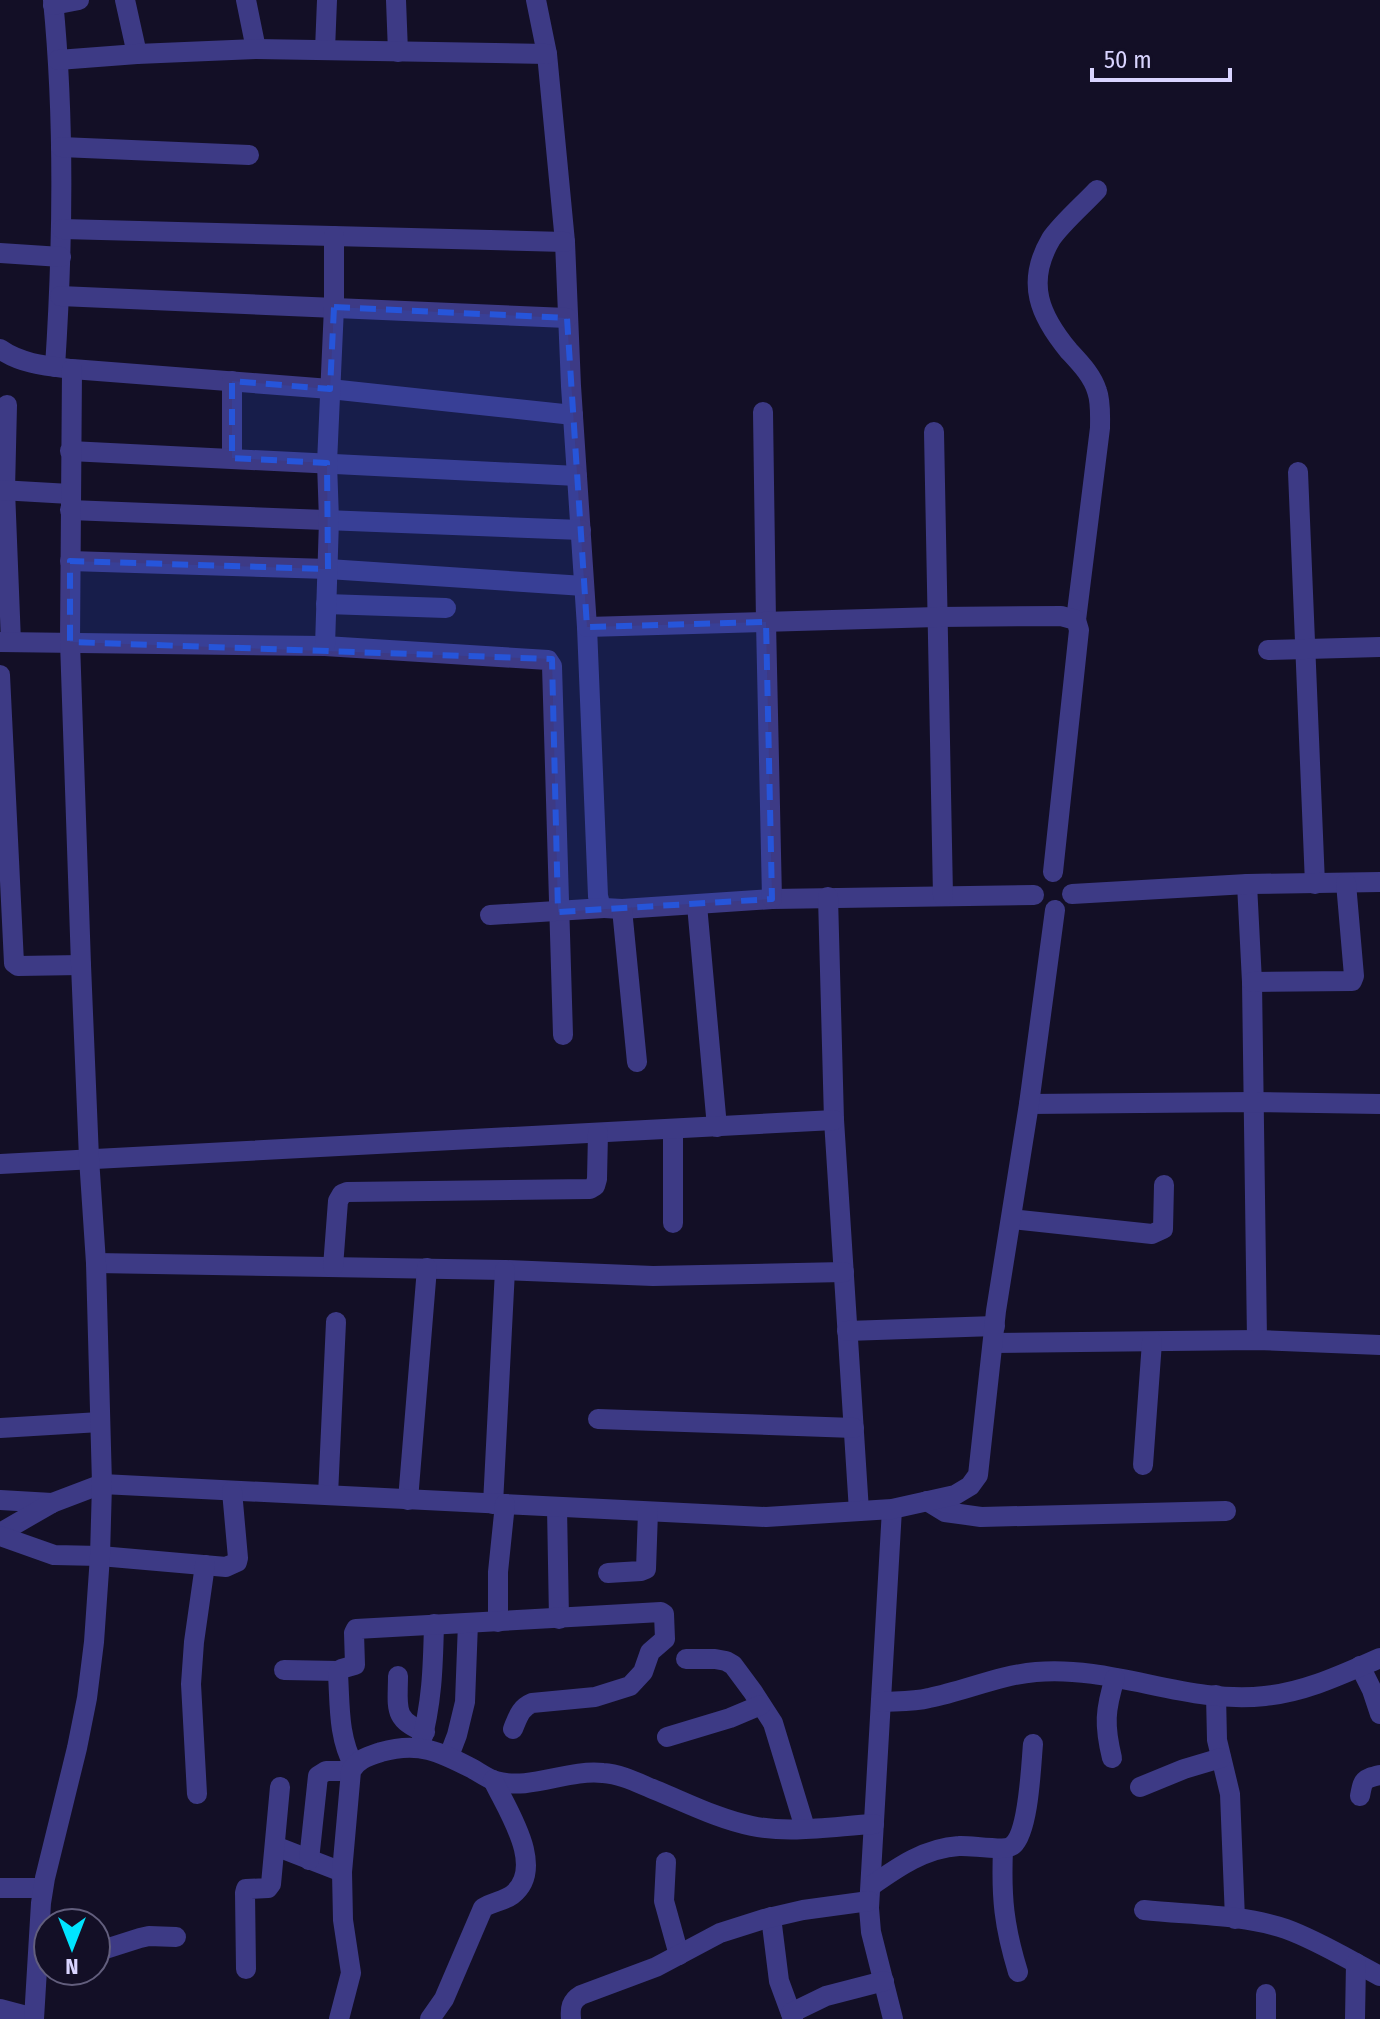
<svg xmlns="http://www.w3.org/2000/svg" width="1380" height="2019" font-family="'Fira Sans Condensed',sans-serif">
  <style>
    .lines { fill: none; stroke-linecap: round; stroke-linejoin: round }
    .minor { stroke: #3d3a85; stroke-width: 20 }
    .marked { fill: #2655da; fill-opacity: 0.2; stroke: #2655da; stroke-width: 6; stroke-dasharray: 16 10; stroke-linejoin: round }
  </style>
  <rect width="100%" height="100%" fill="#130f26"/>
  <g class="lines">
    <g class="minor">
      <path d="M53 0C65 122 63 245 55 367"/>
      <path d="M125 0 137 54"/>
      <path d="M246 0 256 49"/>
      <path d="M396 0 398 52"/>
      <path d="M536 0 547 54 565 242 571 386 587 627 598 896 600 904 604 908 622 909 772 899 1034 895"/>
      <path d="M53 5 79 0"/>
      <path d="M325 50 327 0"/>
      <path d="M58 60 137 54 256 49 547 54"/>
      <path d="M61 147 249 155"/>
      <path d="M62 229 565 242"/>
      <path d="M0 253 61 257"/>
      <path d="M60 296 567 318"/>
      <path d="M0 349C21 364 47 366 72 369L330 389 573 415"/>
      <path d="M232 381V458"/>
      <path d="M7 405 5 490 11 642"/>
      <path d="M763 412 766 622 772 899"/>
      <path d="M934 432 943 896"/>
      <path d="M70 451 577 476"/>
      <path d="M1298 472 1315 884"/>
      <path d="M0 490 70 494"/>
      <path d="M70 510 581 530"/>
      <path d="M70 561 328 569 584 586"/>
      <path d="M326 604 446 608"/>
      <path d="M1076 620 1100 428C1100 416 1101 402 1097 391 1092 375 1080 363 1069 351 1040 316 1025 283 1051 239 1061 224 1084 204 1097 190"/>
      <path d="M587 627 937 617 1061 616 1076 620 1079 630 1053 872"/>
      <path d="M0 642 325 646 548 660 552 666 563 1035"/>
      <path d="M325 646 329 520 327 463 334 307V236"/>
      <path d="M1268 650 1380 647"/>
      <path d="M0 675 14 963 18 966 81 965"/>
      <path d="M1247 884 1252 982 1257 1340"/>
      <path d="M1072 894 1247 884 1380 882"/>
      <path d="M828 897 834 1120 859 1511"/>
      <path d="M697 905 717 1127"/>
      <path d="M622 909 637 1062"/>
      <path d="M490 915 604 908"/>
      <path d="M1252 982 1352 981 1354 976 1346 883"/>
      <path d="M1029 1104 1254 1102 1380 1104"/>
      <path d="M673 1129V1223"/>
      <path d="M0 1164 834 1120"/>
      <path d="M1011 1219 1152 1234 1163 1229 1164 1185"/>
      <path d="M96 1263 505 1270 653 1276 844 1272"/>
      <path d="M333 1267 338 1201 342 1194 347 1192 590 1189 595 1186 597 1179 598 1133"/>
      <path d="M847 1331 995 1326"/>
      <path d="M993 1343 1257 1340 1380 1345"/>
      <path d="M598 1419 854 1428"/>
      <path d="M0 1428 100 1422"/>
      <path d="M1143 1465 1152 1342"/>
      <path d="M328 1495 336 1322"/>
      <path d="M0 1500 52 1503"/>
      <path d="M408 1500 427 1268"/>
      <path d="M927 1501 945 1512 981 1517 1226 1511"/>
      <path d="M493 1504 505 1270"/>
      <path d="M557 1507 559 1619"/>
      <path d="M892 1509 869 1908 871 1932 893 2019"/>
      <path d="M0 1533 52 1503 102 1484 766 1517 892 1509 955 1495 970 1486 978 1475 996 1311 1029 1104 1055 910"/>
      <path d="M0 1536 54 1555 100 1556 226 1567 237 1562 238 1558 232 1491"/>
      <path d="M608 1573 641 1571 646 1569 648 1512"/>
      <path d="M498 1622V1572L505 1504"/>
      <path d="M686 1659H715L726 1661 733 1665 753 1692 773 1723 805 1828"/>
      <path d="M1360 1666 1372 1690 1380 1714"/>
      <path d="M284 1670 339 1671"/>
      <path d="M398 1676C398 1707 392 1720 425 1732"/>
      <path d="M1216 1695 1217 1740 1230 1794 1235 1919"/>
      <path d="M881 1702C897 1701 913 1702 929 1698 965 1691 999 1675 1036 1672 1113 1665 1188 1705 1265 1696 1306 1692 1343 1674 1380 1658"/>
      <path d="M667 1737 730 1718 761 1705"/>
      <path d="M420 1747C432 1704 433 1668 434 1624"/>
      <path d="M449 1756 457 1735 465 1702 468 1623"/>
      <path d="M1112 1758C1104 1725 1105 1710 1115 1678"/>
      <path d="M354 1766C338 1737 340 1705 338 1674L341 1669 355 1665 354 1633 356 1629 661 1612 664 1614 665 1639 650 1652 643 1672 630 1686 595 1697 532 1703C520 1708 518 1717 513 1729"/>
      <path d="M1140 1787 1184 1769 1221 1758"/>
      <path d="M197 1794 191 1684 194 1642 205 1565"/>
      <path d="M1360 1796C1363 1780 1363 1779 1380 1775"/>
      <path d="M275 1846 342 1872"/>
      <path d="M1003 1849C1001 1898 1004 1926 1018 1972"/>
      <path d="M309 1860 318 1776 326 1771H351"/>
      <path d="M666 1862 664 1901 679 1955"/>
      <path d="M871 1886C898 1867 925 1848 959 1846 971 1845 1006 1852 1013 1845 1029 1831 1031 1765 1033 1744"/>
      <path d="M0 1888H43"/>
      <path d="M1144 1910C1190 1915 1242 1914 1286 1929 1319 1941 1349 1960 1380 1976"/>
      <path d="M771 1917 779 1981 793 2019"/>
      <path d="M96 1952 140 1938 149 1936 176 1937"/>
      <path d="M246 1969 245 1893 246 1889 268 1888 271 1884 280 1787"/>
      <path d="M1266 1994V2019"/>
      <path d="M0 2009 34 2018"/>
      <path d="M791 2013 826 1996 884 1981"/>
      <path d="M34 2019 41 1903 45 1878 77 1748 87 1698 94 1642 100 1556 102 1484 96 1263 89 1158 81 965 70 642 72 369"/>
      <path d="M339 2019 351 1973 343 1920 342 1872 351 1771C357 1759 369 1756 381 1752 419 1741 440 1752 473 1769 480 1773 487 1778 495 1781 531 1791 567 1769 603 1773 621 1774 638 1783 655 1790 687 1803 718 1819 752 1826 790 1834 836 1826 874 1824"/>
      <path d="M430 2019 444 1999 483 1908C492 1902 504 1901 512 1895 547 1868 507 1810 493 1780"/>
      <path d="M571 2019C570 2008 571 2001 581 1995L656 1967 720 1933 764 1919 803 1910 869 1901"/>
      <path d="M1355 2019 1356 1963"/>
    </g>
  </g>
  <path class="marked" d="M334 307 567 318 587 627 766 622 772 899 558 912 552 659 70 642V561L328 569 327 463 232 458V381L330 389Z"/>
  <g transform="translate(72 1947) rotate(180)"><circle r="38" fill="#130f26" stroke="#625e7d" stroke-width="2"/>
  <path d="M0-6L14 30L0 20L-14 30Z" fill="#00e5ff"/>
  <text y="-12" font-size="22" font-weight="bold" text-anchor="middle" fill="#d9d4ff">N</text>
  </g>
  <path d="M1092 68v12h138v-12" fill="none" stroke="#d9d4ff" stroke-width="4"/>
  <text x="1104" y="68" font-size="24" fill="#d9d4ff" stroke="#130f26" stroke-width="6" paint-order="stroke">50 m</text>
</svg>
